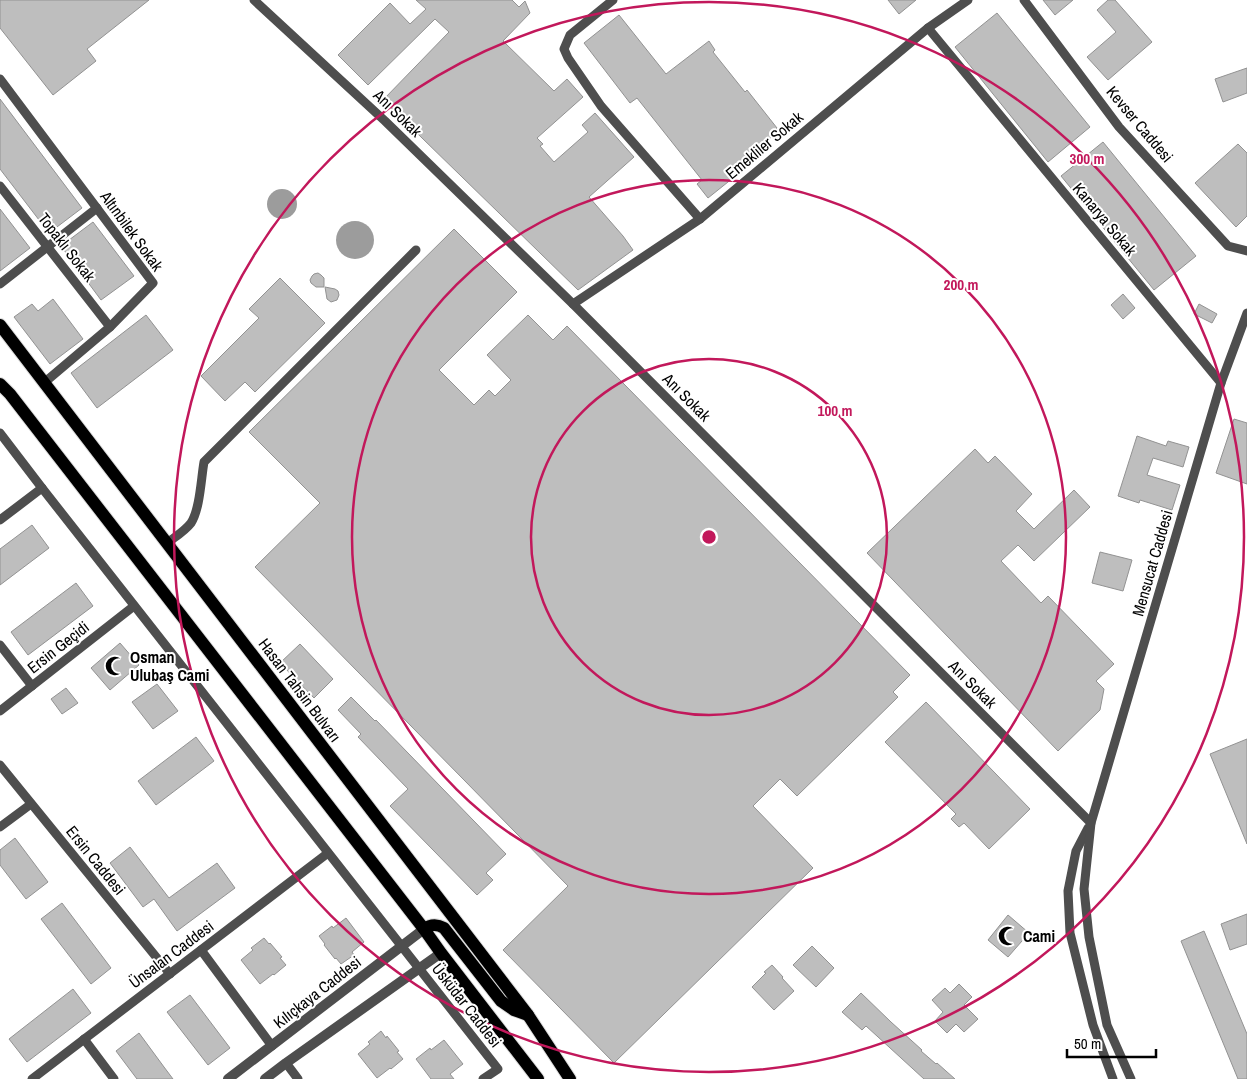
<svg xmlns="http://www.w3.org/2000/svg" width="1247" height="1079" font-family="'Archivo Narrow',sans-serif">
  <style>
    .water { fill: #9c9c9c }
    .building { fill: #bebebe; stroke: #929292 }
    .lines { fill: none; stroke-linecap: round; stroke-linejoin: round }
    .primary-casing { stroke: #dbdbdb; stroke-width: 14 }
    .minor { stroke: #4e4e4e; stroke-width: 9 }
    .tertiary { stroke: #4e4e4e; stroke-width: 10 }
    .primary { stroke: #000; stroke-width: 12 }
    .ring { fill: none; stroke: #c2185b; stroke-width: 2.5 }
    .labels { text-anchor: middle; stroke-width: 4; stroke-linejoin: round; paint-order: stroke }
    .street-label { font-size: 16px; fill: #000; stroke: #fff }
    .poi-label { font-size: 16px; font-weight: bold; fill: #000; stroke: #fff; text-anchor: start }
    .centre { fill: #c2185b; stroke: #fff; stroke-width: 2.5 }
    .ring-label { font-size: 15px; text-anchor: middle; font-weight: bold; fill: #c2185b; stroke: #fff; stroke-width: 4; stroke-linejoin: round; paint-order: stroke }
  </style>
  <rect width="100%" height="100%" fill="#fff"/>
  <g class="water">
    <circle cx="282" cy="204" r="15"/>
    <circle cx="355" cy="240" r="19"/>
  </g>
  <g class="building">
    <path d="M0 0H149L87 49 96 61 53 95 0 28Z"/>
    <path d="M416 0H512L519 7 525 1 530 13 503 41 554 91 567 79 583 97 537 138 543 144 540 146 554 162 588 132 582 125 595 113 634 157 589 197 623 236 633 250 578 290 383 100 449 32 435 19 368 85 338 55 390 3 410 24 426 9Z"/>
    <path d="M888 0H916L899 14Z"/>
    <path d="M1043 0H1073L1055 15Z"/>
    <path d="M1108 0H1115L1152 42 1108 80 1087 57 1116 32 1097 10Z"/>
    <path d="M997 13 1090 127 1048 162 955 47Z"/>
    <path d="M619 15 666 74 709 41 715 50 713 52 745 92 747 90 777 128 775 130 777 132 768 140 771 144 736 172 738 174 708 198 697 184 702 180 637 98 630 103 584 43Z"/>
    <path d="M1247 68V93L1223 102 1215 79Z"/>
    <path d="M0 99 82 208 49 233 0 169Z"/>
    <path d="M1103 142 1196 256 1154 290 1061 176Z"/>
    <path d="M1238 144 1247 153V216L1236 227 1195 183Z"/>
    <path d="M0 209 30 248 0 271Z"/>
    <path d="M93 222 134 276 101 300 61 246Z"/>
    <path d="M454 229 517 292 439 370 474 405 489 390 495 396 511 380 487 355 528 315 553 340 567 326 910 675 893 692 898 697 797 796 780 779 753 806 813 868 614 1063 503 950 568 886 255 567 320 503 249 432Z"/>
    <path d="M318 273 321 275 324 278V287H316L311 283 310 280 312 276 314 274Z"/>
    <path d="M280 278 325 323 255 392 245 382 225 401 201 376 259 318 249 309Z"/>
    <path d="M325 287 335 289 338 291 339 295 337 300 331 302 327 299Z"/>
    <path d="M1123 294 1135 308 1123 319 1111 305Z"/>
    <path d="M53 299 83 339 50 364 14 317 32 304 38 311Z"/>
    <path d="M1199 304 1217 314 1212 323 1194 314Z"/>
    <path d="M146 315 173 350 97 408 71 373Z"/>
    <path d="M1234 419 1247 423V484L1216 473Z"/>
    <path d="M1137 436 1166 446 1168 441 1189 447 1183 467 1153 458 1147 475 1180 485 1172 510 1140 500 1139 503 1118 496Z"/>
    <path d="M975 449 988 463 995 456 1032 494 1016 511 1034 529 1074 490 1090 507 1034 561 1018 545 1001 561 1041 603 1048 596 1114 664 1096 681 1104 689 1100 710 1058 751 867 553Z"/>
    <path d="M32 525 49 548 0 585V549Z"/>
    <path d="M1100 552 1132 560 1123 591 1092 583Z"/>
    <path d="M76 583 93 606 28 655 11 632Z"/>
    <path d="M120 643 139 665 110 690 91 668Z"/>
    <path d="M300 644 333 679 314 698 280 663Z"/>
    <path d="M157 684 178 711 153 729 132 702Z"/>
    <path d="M66 688 78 703 62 714 51 699Z"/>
    <path d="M351 697 375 721 376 720 506 854 486 873 493 880 477 895 390 806 408 789 358 737 361 734 338 710Z"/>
    <path d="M926 702 1030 809 989 849 964 823 959 827 951 819 956 814 885 742Z"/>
    <path d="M196 737 214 761 156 805 138 781Z"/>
    <path d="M1247 739V844L1210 754Z"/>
    <path d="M15 838 48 882 26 899 0 865V850Z"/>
    <path d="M130 847 169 898 217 863 235 888 177 931 154 899 143 907 110 863Z"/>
    <path d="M62 903 111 968 91 984 41 919Z"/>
    <path d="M1247 914V944L1230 950 1221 924Z"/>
    <path d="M1008 915 1029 933 1008 957 988 940Z"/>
    <path d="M346 918 364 942 352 952 354 955 341 964 336 958 335 959 324 945 325 944 319 936 332 926 333 928Z"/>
    <path d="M1204 931 1247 1034V1079H1238L1181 941Z"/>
    <path d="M264 938 269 944 270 943 282 957 280 958 286 965 274 975 273 974 260 984 241 960 253 950 251 948Z"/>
    <path d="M812 946 834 968 816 987 793 965Z"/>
    <path d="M772 965 783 977 782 978 794 991 774 1010 752 987 766 973 764 972Z"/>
    <path d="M959 984 972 997 964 1005 978 1019 964 1032 956 1024 947 1033 935 1021 943 1012 932 1000 945 988 950 993Z"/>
    <path d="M73 989 91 1013 27 1062 9 1039Z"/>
    <path d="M861 993 891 1022 922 1050 921 1051 936 1064 937 1063 955 1079H924L866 1026 862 1030 842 1012Z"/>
    <path d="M190 995 230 1048 208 1065 167 1012Z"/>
    <path d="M381 1031 386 1038 387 1036 399 1051 397 1052 403 1059 391 1069 390 1068 377 1078 358 1054 370 1044 368 1042Z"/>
    <path d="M139 1033 164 1067 173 1079H137L116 1051Z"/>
    <path d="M444 1040 463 1064 450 1074 454 1079H431L416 1059 430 1048 431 1050Z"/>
  </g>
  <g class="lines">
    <defs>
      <g id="primary">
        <path d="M0 325 528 1015 570 1079"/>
        <path d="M0 384 10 394 424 929 441 953 538 1079"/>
        <path d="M424 929C431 924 437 924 444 928L501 1001 514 1010 528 1015"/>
      </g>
    </defs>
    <use href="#primary" class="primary-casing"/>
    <g class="minor">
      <path d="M254 0 385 121 573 304 1091 823"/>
      <path d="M613 0 570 35 564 49 568 58 601 106 700 219"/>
      <path d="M1024 0 1119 127 1228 246 1247 251"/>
      <path d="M928 28 1221 383"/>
      <path d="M0 79 153 283 110 327 45 382"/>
      <path d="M0 186 110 327"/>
      <path d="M0 284 97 208"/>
      <path d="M573 304 700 219 928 28 968 0"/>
      <path d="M0 433 42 488 498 1069 483 1079"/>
      <path d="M0 520 42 488"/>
      <path d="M167 543C175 537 185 531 191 523 200 509 201 479 204 462L416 250"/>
      <path d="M0 645 32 686"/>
      <path d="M0 711 134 606"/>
      <path d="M0 765 170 974"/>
      <path d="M0 827 31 804"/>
      <path d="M1088 828 1076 851 1068 891 1070 933 1093 1025 1113 1079"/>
      <path d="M201 950 272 1046"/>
      <path d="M84 1039 114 1079"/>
      <path d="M286 1063 298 1079"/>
      <path d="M32 1079 328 853"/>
      <path d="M1131 1079 1107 1025 1089 937 1084 889 1091 823 1221 383 1247 313"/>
    </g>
    <g class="tertiary">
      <path d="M228 1079 424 929"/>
      <path d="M265 1079 286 1063 441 953"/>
    </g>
    <use href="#primary" class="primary"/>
  </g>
  <g class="ring">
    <circle cx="709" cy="537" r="178"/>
    <circle cx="709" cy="537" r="357"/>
    <circle cx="709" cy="537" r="535"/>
  </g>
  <defs>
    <symbol id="mosque-bare" viewBox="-9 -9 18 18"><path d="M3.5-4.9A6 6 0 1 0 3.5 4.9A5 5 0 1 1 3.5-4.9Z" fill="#000" stroke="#fff" stroke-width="2.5" paint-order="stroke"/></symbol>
  </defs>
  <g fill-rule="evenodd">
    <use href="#mosque-bare" x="101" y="652" width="28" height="28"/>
    <use href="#mosque-bare" x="994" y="922" width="28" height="28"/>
  </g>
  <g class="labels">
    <g class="street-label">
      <text transform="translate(398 113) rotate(44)" y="6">Anı Sokak</text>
      <text transform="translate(1140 124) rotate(50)" y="6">Kevser Caddesi</text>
      <text transform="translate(764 145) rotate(-40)" y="6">Emekliler Sokak</text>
      <text transform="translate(1105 219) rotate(50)" y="6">Kanarya Sokak</text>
      <text transform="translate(132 231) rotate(54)" y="6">Altınbilek Sokak</text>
      <text transform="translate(67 247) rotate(52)" y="6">Topaklı Sokak</text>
      <text transform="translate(687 397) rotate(45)" y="6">Anı Sokak</text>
      <text transform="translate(1152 563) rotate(-74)" y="6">Mensucat Caddesi</text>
      <text transform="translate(58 647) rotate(-38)" y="6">Ersin Geçidi</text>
      <text transform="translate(973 684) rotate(45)" y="6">Anı Sokak</text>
      <text transform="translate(300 690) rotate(53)" y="6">Hasan Tahsin Bulvarı</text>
      <text transform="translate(96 860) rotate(51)" y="6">Ersin Caddesi</text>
      <text transform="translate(171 954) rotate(-37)" y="6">Ünsalan Caddesi</text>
      <text transform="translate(317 992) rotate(-38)" y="6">Kılıçkaya Caddesi</text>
      <text transform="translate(467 1005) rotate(52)" y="6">Üsküdar Caddesi</text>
    </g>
    <g class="poi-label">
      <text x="130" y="663">Osman<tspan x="130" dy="18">Ulubaş Cami</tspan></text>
      <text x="1023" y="942">Cami</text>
    </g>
  </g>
  <circle cx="709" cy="537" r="8" class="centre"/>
  <g class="ring-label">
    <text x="1087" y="164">300 m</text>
    <text x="961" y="290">200 m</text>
    <text x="835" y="416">100 m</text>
  </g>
  <path d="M1067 1049v8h89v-8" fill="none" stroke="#000000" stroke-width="2.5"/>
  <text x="1074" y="1049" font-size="15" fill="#000000" stroke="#ffffff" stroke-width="4" paint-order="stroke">50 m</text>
</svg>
